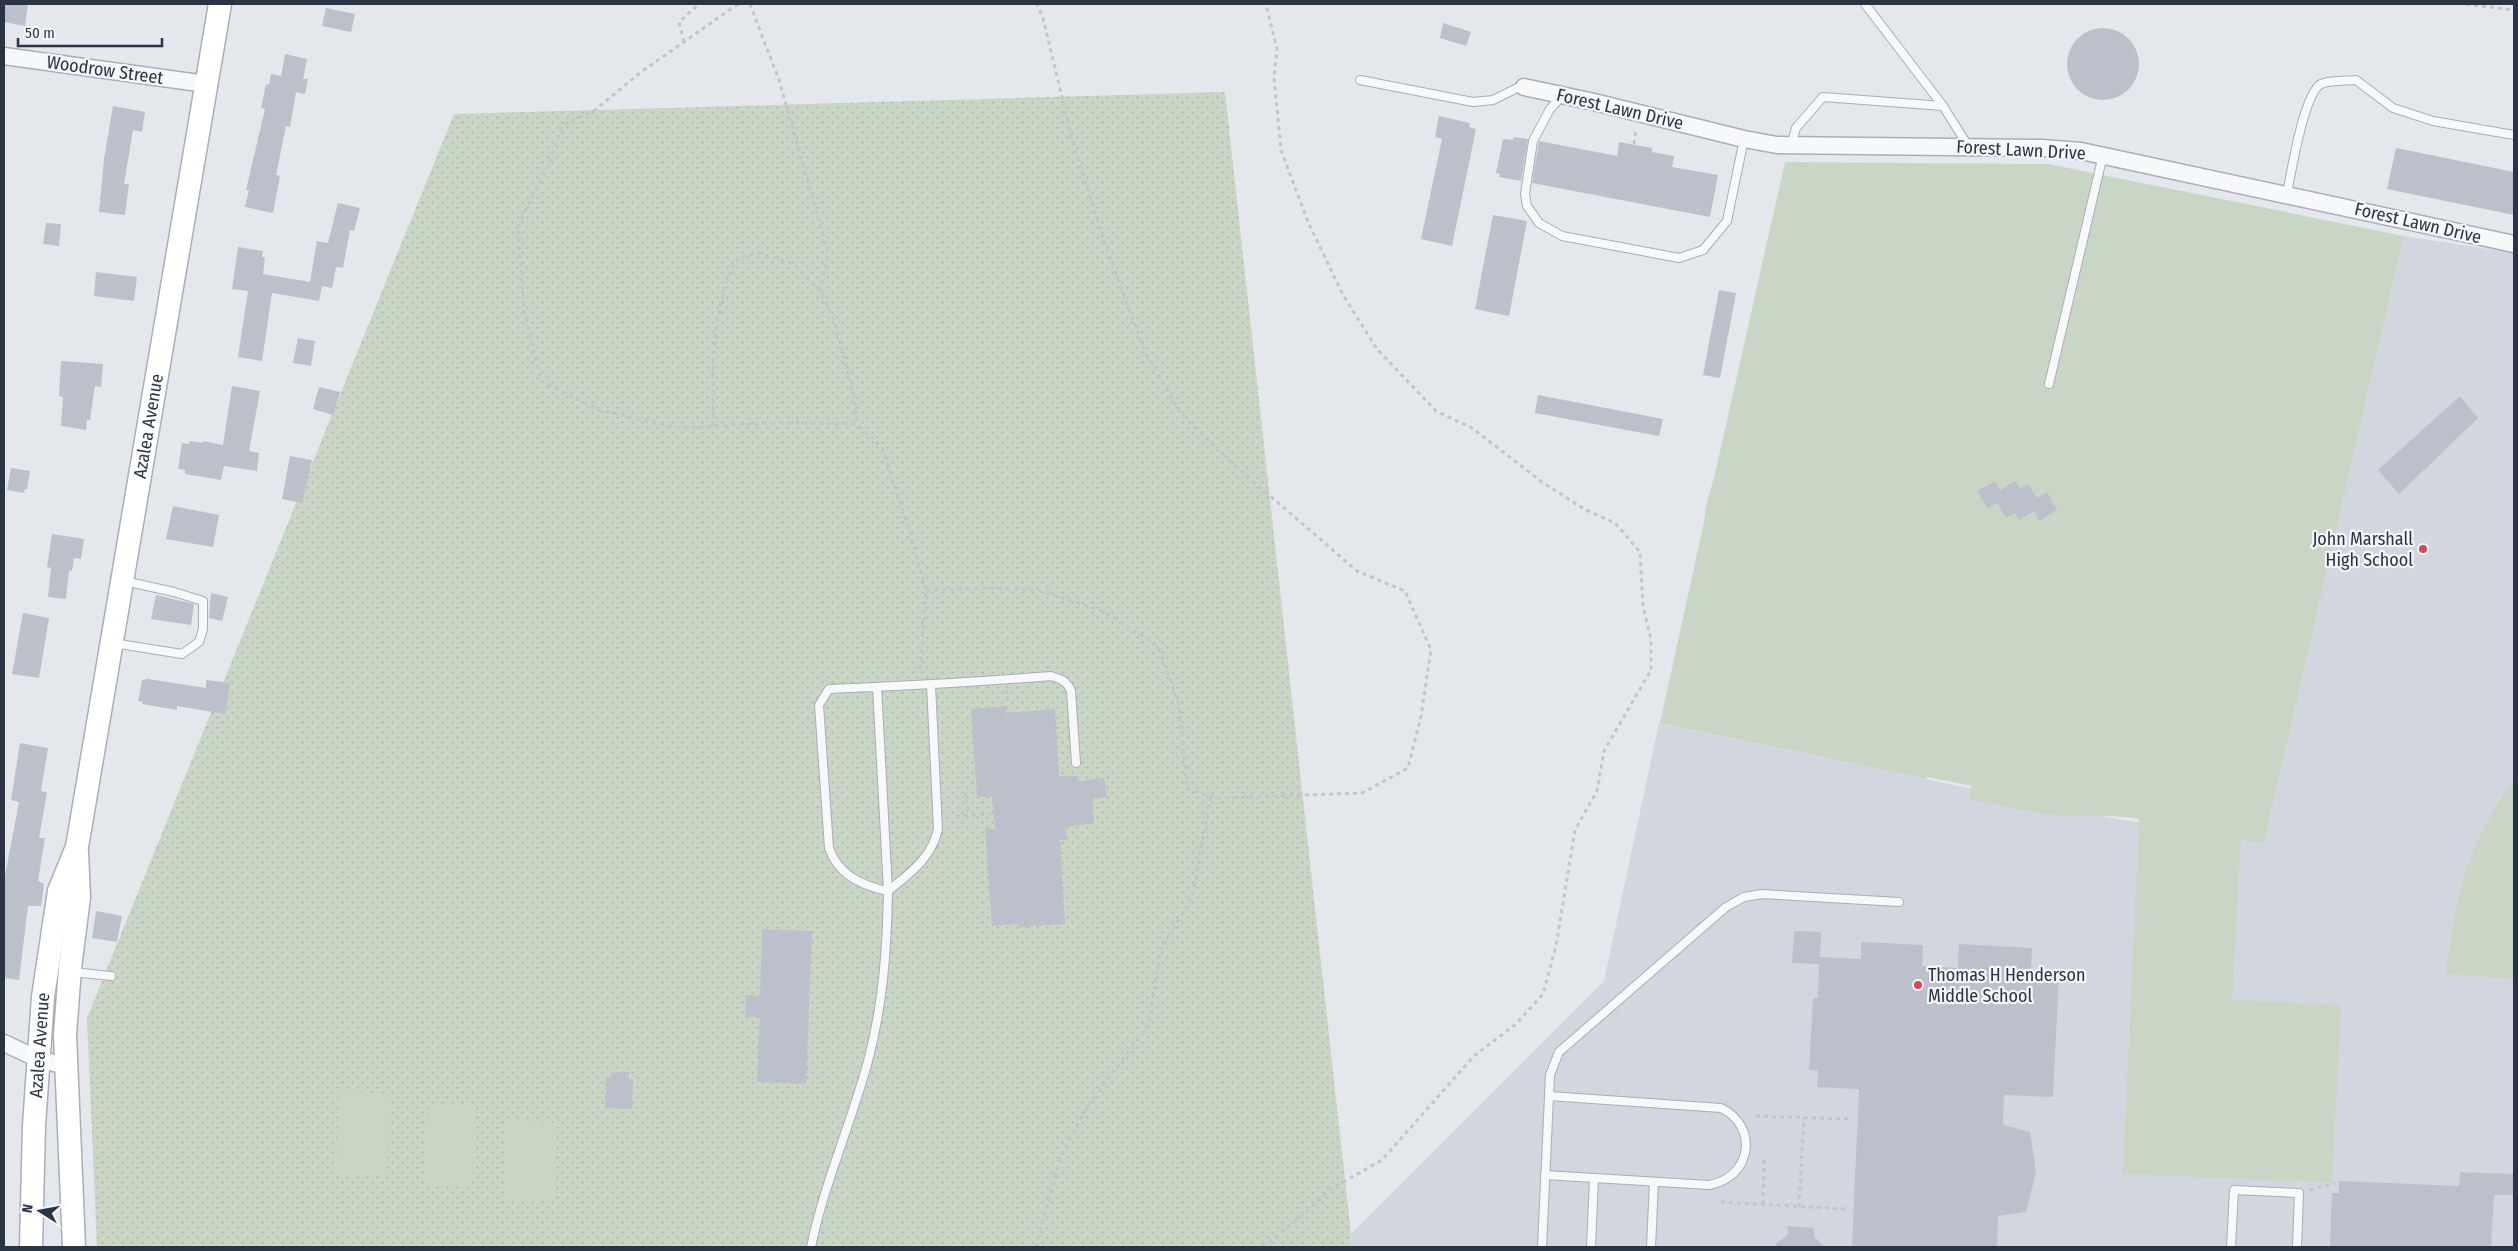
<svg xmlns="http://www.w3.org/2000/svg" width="2518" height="1251" font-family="'Fira Sans Condensed',sans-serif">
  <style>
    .built { fill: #d2d6de }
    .green { fill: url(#green-dots) }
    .pitch { fill: #c9d6c5 }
    .building { fill: #bbc0ca }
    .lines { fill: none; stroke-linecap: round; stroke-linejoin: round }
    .lane-casing { stroke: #a9aeb7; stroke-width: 10 }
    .street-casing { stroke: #a9aeb7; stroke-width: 19 }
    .secondary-casing { stroke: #a9aeb7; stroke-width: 25 }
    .path { stroke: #c2c5cb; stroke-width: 3; stroke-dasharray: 4 4; stroke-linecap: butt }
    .lane { stroke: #f7f8fa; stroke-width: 8 }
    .street { stroke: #f7f8fa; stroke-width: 16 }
    .secondary { stroke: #fff; stroke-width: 22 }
    .poi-dot { fill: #d1495b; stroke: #f4f6f9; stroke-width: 2 }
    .labels { text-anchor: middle; stroke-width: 4.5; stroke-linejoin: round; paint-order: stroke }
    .street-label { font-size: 18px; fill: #2b3445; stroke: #f4f6f9 }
    .poi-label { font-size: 18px; fill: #2b3445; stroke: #f4f6f9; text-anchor: end }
  </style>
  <defs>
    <pattern id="green-dots" width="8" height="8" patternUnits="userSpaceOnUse" patternTransform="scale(1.25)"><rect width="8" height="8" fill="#c9d6c5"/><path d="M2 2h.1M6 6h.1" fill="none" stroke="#adb8ab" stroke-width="1.8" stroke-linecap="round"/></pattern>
  </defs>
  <rect width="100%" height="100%" fill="#e4e7ec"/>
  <path class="built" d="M2404 236 2514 253V1247H1350L1351 1234 1604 981 1659 723 2106 817 2264 844Z"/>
  <path class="green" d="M1225 92 1351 1234 1350 1247H97L87 1018 454 114Z"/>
  <g class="pitch">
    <path d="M1785 162 2048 164 2404 236 2264 844 2241 840 2232 1000 2341 1005 2332 1184 2329 1182 2123 1174 2139 819C2112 814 2085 817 2058 815 2028 812 1998 805 1969 799L1972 786 1927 777 1926 779 1660 723 1704 522 1706 506 1715 474Z"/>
    <path d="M2514 781V979L2446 974C2455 898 2466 844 2514 781Z"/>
    <path d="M340 1091 391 1094 386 1177 336 1174Z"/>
    <path d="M428 1103 475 1105 472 1185 425 1184Z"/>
    <path d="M507 1121 557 1123 554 1201 504 1199Z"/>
  </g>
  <g class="building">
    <path d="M4 4H28L25 26 4 22Z"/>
    <path d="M326 8 355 14 351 32 322 26Z"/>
    <path d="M1443 23 1471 32 1466 46 1440 38Z"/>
    <circle cx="2103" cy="64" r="36"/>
    <path d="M285 54 307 59 303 79H308L305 94 296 92 290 127 286 126 276 175 280 176 273 213 245 207 249 190H246L265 109 261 108 266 84 269 85 271 74 281 76Z"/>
    <path d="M113 106 145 112 142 132 133 130 124 184H129L125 215 99 212 104 159Z"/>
    <path d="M1439 116 1470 123 1469 127 1476 129 1452 246 1421 239 1442 139 1435 137Z"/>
    <path d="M1514 137 1528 139 1521 181 1499 177 1500 174 1496 173 1503 139 1513 140Z"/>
    <path d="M1539 141 1617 156 1619 142 1652 148V152L1674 156 1672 167 1718 175 1710 217 1532 183Z"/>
    <path d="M2396 148 2514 172V215L2387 189Z"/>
    <path d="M338 203 360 208 354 231 350 230 343 268 336 267 332 288 322 286 319 301 272 293 262 361 238 357 248 291 232 289 238 247 263 251 262 257H265L263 274 310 282 317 241 328 243Z"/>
    <path d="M1493 215 1527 221 1509 316 1475 309Z"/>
    <path d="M46 223 61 224 59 246 43 244Z"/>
    <path d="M96 272 137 277 134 301 94 296Z"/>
    <path d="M1719 290 1736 293 1720 378 1703 375Z"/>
    <path d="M298 338 315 341 311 366 293 363Z"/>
    <path d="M61 361 103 364 101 387 95 386 90 420H87L86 430 61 426 63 397 59 396Z"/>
    <path d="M232 386 260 391 249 451 259 453 257 471 224 466 221 480 185 474V470L178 469 182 443 189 444 190 441 203 443V441L223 445Z"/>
    <path d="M319 387 340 392 333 415 313 409Z"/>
    <path d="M1538 395 1663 419 1659 436 1535 413Z"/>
    <path d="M2460 396 2478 418 2399 494 2378 470Z"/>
    <path d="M290 456 312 460 302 503 282 499Z"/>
    <path d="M11 468 30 471 27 489H25L24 493 7 490Z"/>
    <path d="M1995 481 2000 490 2015 481 2020 489 2028 484 2037 498 2047 492 2057 510 2039 521 2034 511 2019 520 2015 513 2006 518 1997 503 1988 509 1977 491Z"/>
    <path d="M173 506 219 515 213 547 166 539Z"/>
    <path d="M52 534 84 539 81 559 74 558 72 571 69 570 66 599 48 597 51 568 47 567Z"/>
    <path d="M211 593 228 597 222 621 209 618Z"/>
    <path d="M156 595 194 604 191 625 151 619Z"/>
    <path d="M23 613 49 618 39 678 12 674Z"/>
    <path d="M148 679 206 688V680L230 683 225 714 177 706V710L142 704 143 702 138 701 142 680Z"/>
    <path d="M1006 706V713L1055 709 1059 776H1078V781L1104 778 1107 797 1093 798 1094 823 1065 827 1067 840H1060L1065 924 1018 927V924L992 926 985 829H995L992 796 977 797 971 709Z"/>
    <path d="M20 743 48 748 41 791 47 792 39 838H45L38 881 44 884 41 906H28L19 980 4 978V881L19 802 11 800Z"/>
    <path d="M96 911 122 916 117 942 92 938Z"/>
    <path d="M762 929 812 931 806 1084 757 1082 760 1017H745L746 995 760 996Z"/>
    <path d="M1794 931 1821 932 1820 957 1861 959V942L1923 945 1922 966 1958 968 1959 944 2032 948 2031 970 2059 971 2053 1097 2004 1095 2003 1125 2030 1132 2036 1172 2026 1212 1998 1216 1997 1247H1852L1859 1089 1817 1087 1818 1071 1809 1070 1813 998H1818L1819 964 1792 963Z"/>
    <path d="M611 1072H629V1079H633L632 1109 605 1108 606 1078 611 1077Z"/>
    <path d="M2460 1172 2514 1174V1195H2494L2491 1247H2330L2332 1193H2339V1181L2459 1186Z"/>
    <path d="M1787 1226 1814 1228V1236L1824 1247H1773L1788 1234Z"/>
  </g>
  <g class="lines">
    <defs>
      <g id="lane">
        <path d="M1865 4 1943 106"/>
        <path d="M1360 80 1473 102 1493 100 1517 88 1524 87"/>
        <path d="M1562 96 1550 109 1533 141 1525 194 1527 206 1539 223 1562 236 1679 258 1703 250 1727 221 1744 139"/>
        <path d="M1791 146 1796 128 1823 97 1943 106 1968 146"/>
        <path d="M2287 194C2291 173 2304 93 2321 84 2330 80 2346 81 2356 80L2393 108 2433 121 2514 135"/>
        <path d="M2049 384 2103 155"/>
        <path d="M113 643 182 654 199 642 203 629V601L174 592 124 581"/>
        <path d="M877 687 888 891C862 886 838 875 829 848L819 705 829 689C903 686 977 682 1051 676 1061 679 1067 681 1071 691L1076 763"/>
        <path d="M72 972 111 976"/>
        <path d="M1545 1175 1709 1185C1751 1178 1760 1127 1721 1108L1549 1096"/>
        <path d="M811 1247C824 1184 851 1124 868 1061 883 1005 887 949 888 891 909 874 932 858 938 829L931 685"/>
        <path d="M1542 1247 1550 1075 1559 1052 1726 907 1744 897 1762 894 1899 902"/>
        <path d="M1591 1247 1594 1178"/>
        <path d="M1651 1247 1654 1182"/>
        <path d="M2231 1247 2234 1190 2299 1193 2297 1247"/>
      </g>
      <g id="street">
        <path d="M4 56 206 84"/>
        <path d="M1524 87 1594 102 1744 139 1777 145 2042 148 2081 151 2514 244"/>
        <path d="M4 1043 38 1059 66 1066"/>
      </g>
      <g id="secondary">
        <path id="s1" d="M31 1247 34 1126 43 997 59 891 77 847 220 4"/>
        <path d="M74 1247 65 1035 70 968 79 897 77 853"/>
      </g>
    </defs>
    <use href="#lane" class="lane-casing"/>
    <use href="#street" class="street-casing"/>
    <use href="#secondary" class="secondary-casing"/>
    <g class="path">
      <path d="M738 4 641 72 595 110 568 122 561 130 548 167 522 217 518 231 524 309 541 381 599 410 680 428 768 423 857 424 882 448 911 536 926 591 920 673"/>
      <path d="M750 4 779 80 828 252 820 291"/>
      <path d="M2466 4 2514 10"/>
      <path d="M684 42 679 22 699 4"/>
      <path d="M1634 144 1636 129"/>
      <path d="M714 426C712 376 711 302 738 258L758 253 794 264 820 291 832 315 841 345 854 396 857 424"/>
      <path d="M926 591 985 588 1041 591 1103 611 1158 646 1179 705 1187 789 1217 798 1362 793 1408 768 1421 716 1431 650 1405 591 1357 571 1223 455 1181 414 1145 352 1104 241 1072 139 1043 18 1037 4"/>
      <path d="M1006 690 1008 705"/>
      <path d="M965 792 968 816"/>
      <path d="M956 816 994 814"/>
      <path d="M1756 1116 1851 1119"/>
      <path d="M2310 1190 2335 1183"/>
      <path d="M1721 1202 1845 1209"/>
      <path d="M1763 1204 1764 1158"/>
      <path d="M1799 1207 1804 1117"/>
      <path d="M1036 1247 1061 1155 1088 1106 1149 1024 1160 951 1192 897 1211 796"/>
      <path d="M1262 1247 1302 1216 1329 1190 1382 1160 1474 1056 1516 1024 1543 994 1556 946 1575 830 1597 791 1604 751 1651 670V639L1643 606 1640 552 1615 523 1584 509 1542 482 1472 428 1436 411 1377 349 1343 295 1308 222 1281 150 1274 77 1277 49 1266 4"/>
    </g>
    <use href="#lane" class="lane"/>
    <use href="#street" class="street"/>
    <use href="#secondary" class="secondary"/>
  </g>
  <g class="poi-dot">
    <circle cx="2423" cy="549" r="5"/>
    <circle cx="1918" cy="985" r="5"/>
  </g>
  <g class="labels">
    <g class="street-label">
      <text transform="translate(105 70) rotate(8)" y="6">Woodrow Street</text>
      <text transform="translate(1620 109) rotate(13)" y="6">Forest Lawn Drive</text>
      <text transform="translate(2021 150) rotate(3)" y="6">Forest Lawn Drive</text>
      <text transform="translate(2418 223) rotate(13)" y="6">Forest Lawn Drive</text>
      <text dy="6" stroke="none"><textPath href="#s1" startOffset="832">Azalea Avenue</textPath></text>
      <text dy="6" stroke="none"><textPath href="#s1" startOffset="202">Azalea Avenue</textPath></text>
    </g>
    <g class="poi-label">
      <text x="2413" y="545">John Marshall<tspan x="2413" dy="21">High School</tspan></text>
      <text x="1928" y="981" text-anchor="start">Thomas H Henderson<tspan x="1928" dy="21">Middle School</tspan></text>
    </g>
  </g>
  <rect width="2518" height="1251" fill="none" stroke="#2b3445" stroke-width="10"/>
  <g transform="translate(40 1211) rotate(281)" stroke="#f4f6f9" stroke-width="4" paint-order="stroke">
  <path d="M0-4L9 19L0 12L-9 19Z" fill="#2b3445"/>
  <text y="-8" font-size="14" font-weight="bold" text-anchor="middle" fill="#2b3445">N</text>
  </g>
  <path d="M18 38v8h144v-8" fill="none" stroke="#2b3445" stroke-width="2.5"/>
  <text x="25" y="38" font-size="15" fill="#2b3445" stroke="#f4f6f9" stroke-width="4" paint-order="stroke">50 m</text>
</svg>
